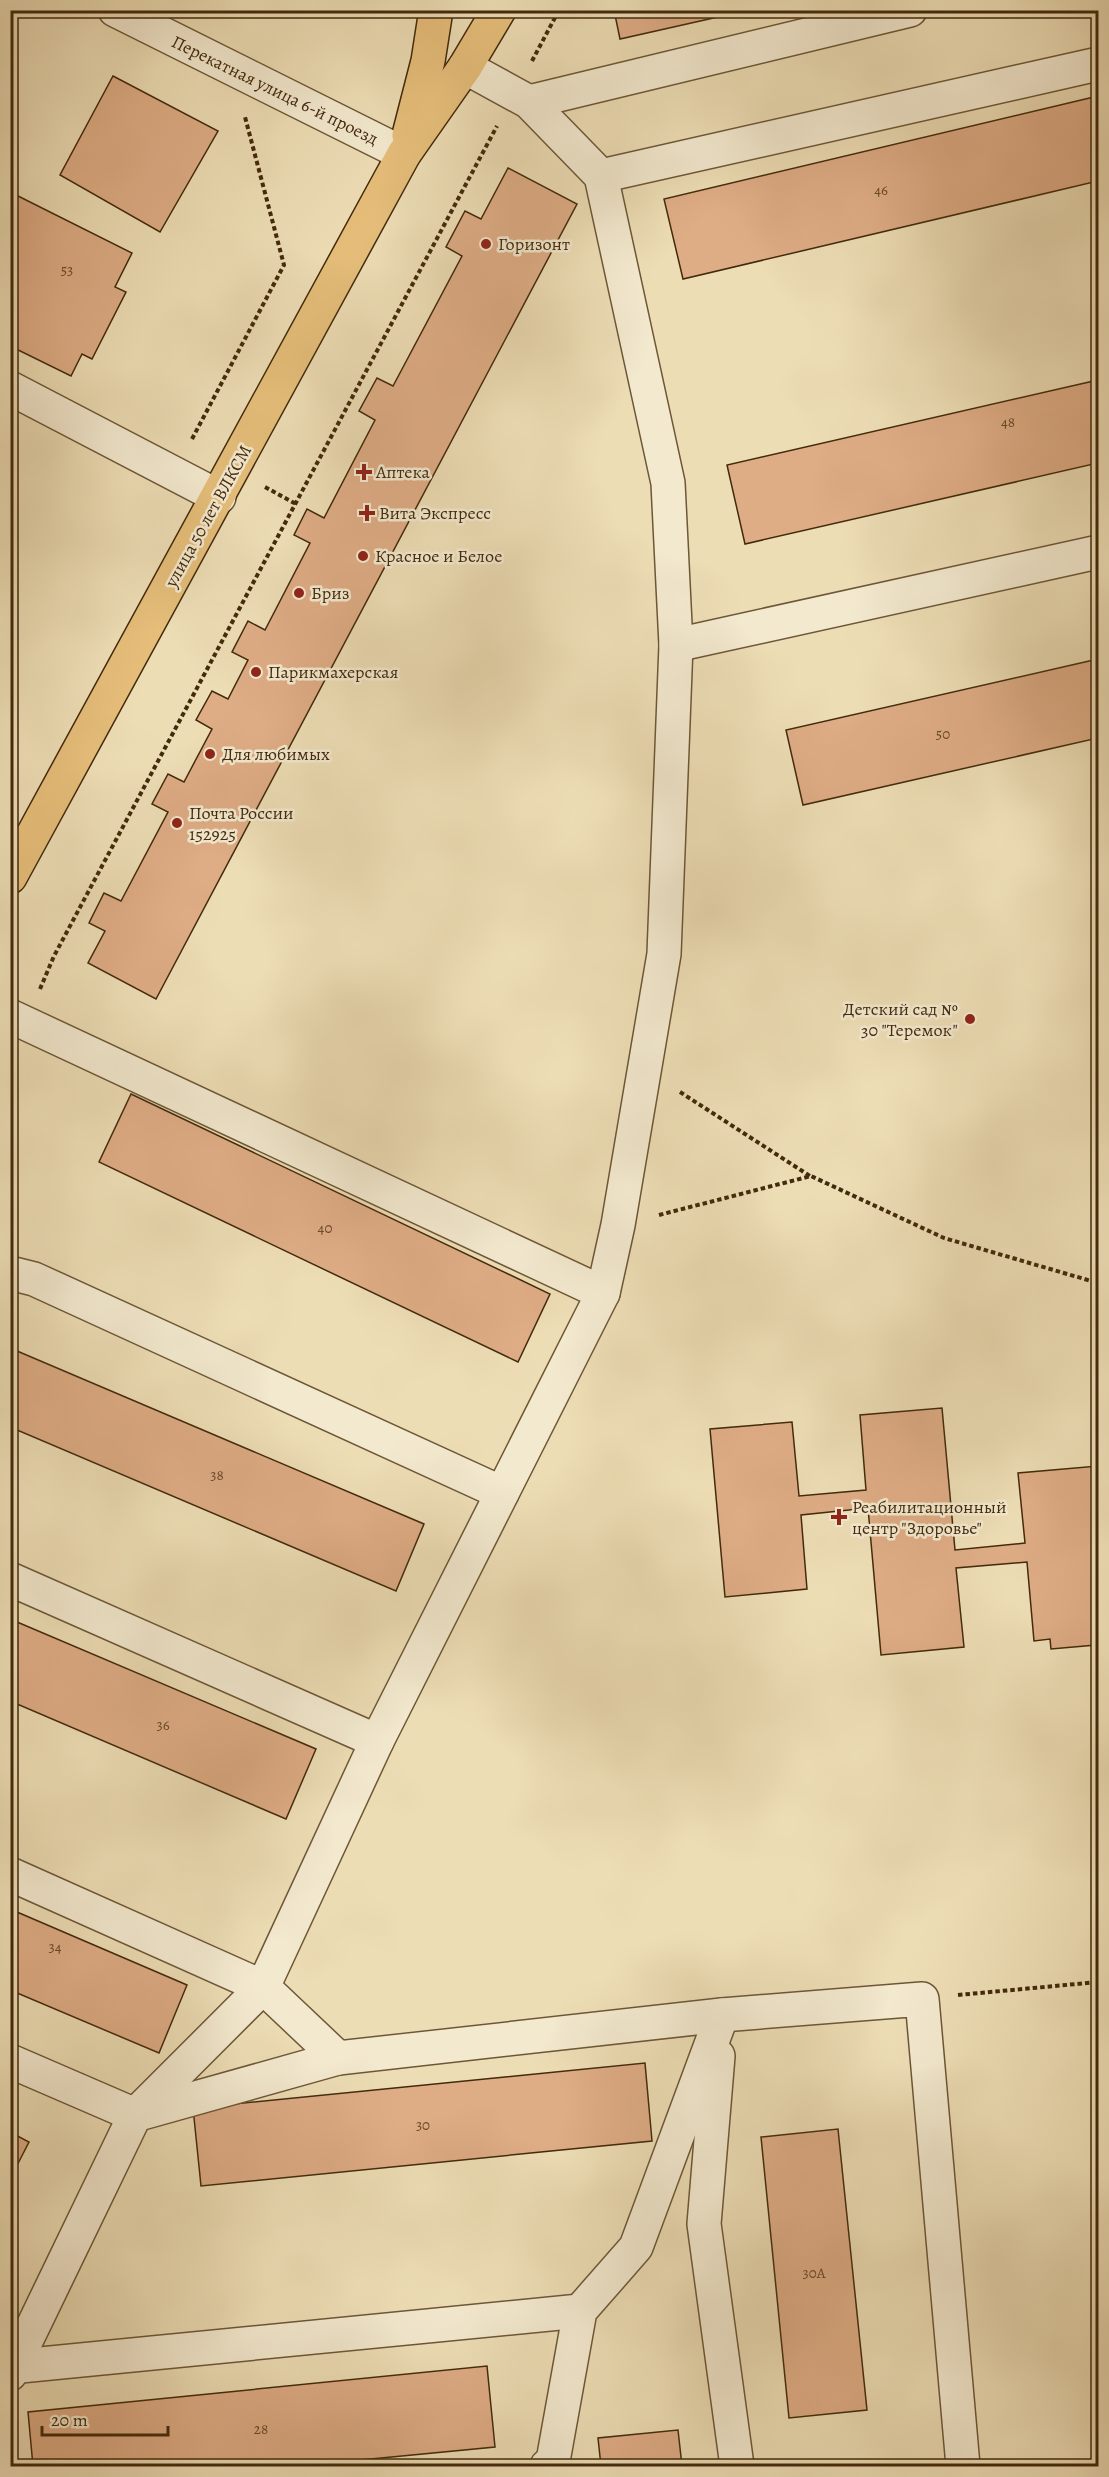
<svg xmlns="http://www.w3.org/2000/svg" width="1109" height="2477" font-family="Alegreya,serif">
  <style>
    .building { fill: #deac85; stroke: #422a0c; stroke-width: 1.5 }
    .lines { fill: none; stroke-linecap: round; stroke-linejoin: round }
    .minor-casing { stroke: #6d5736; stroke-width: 36 }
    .major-casing { stroke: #422a0c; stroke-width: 36 }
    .path { stroke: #422a0c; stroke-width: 4; stroke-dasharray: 4.5 3; stroke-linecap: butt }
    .minor { stroke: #f3e9cf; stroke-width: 33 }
    .major { stroke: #e6be7a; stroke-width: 33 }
    .poi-dot { fill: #8f2418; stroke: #f3e9cf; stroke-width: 2 }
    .labels { text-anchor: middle; stroke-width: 5; stroke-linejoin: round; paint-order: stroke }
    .number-label { font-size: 15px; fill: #694a2a }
    .street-label { font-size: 18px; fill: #422a0c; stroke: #f3e9cf }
    .poi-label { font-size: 18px; fill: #422a0c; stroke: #f3e9cf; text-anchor: start }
  </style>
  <rect width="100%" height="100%" fill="#edddb5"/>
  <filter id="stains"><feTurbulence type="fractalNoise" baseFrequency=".00333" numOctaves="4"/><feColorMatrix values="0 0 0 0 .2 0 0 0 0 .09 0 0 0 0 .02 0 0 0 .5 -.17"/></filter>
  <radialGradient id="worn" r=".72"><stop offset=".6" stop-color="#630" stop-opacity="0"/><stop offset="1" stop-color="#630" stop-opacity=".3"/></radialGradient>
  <g class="building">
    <path d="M614 10H749L620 39Z"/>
    <path d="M113 76 218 131 160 232 60 175Z"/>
    <path d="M1098 96V181L683 279 664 199Z"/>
    <path d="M508 168 577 204 156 999 88 963 105 931 89 923 104 893 121 901 168 812 152 804 168 774 184 782 212 729 196 720 212 691 228 699 248 660 232 652 248 621 265 630 310 543 294 535 307 509 324 518 375 420 359 411 377 378 393 386 462 256 446 247 465 211 481 219Z"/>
    <path d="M10 192 132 253 115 287 126 292 92 359 82 354 71 376 10 346Z"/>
    <path d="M1098 380V463L745 544 727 465Z"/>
    <path d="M1098 659V738L803 805 786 730Z"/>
    <path d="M131 1094 550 1294 518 1362 99 1162Z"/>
    <path d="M10 1348 424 1524 396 1591 10 1427Z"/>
    <path d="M942 1408 955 1550 1025 1543 1018 1473 1098 1466V1635H1096V1645L1051 1649 1050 1639 1034 1641 1027 1562 956 1568 964 1647 881 1655 868 1508 801 1515 807 1589 725 1597 710 1429 792 1422 799 1496 866 1490 860 1415Z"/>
    <path d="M10 1619 316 1749 286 1819 10 1701Z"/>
    <path d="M10 1909 187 1985 159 2053 10 1990Z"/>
    <path d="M645 2063 652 2141 201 2186 193 2108Z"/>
    <path d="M838 2129 867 2410 789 2418 761 2137Z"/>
    <path d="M10 2132 29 2142 10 2179Z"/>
    <path d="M487 2366 495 2447 298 2466H33L28 2412Z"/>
    <path d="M678 2430 682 2466H601L598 2438Z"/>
  </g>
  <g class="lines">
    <defs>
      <g id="minor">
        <path d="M115 10 404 154"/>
        <path d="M465 67 529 102 601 176 668 483 676 645 664 954 618 1225 603 1293"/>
        <path d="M529 102 910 10"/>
        <path d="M601 176 1098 64"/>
        <path d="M10 388 219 497"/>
        <path d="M676 645 1098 552"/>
        <path d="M10 1016 603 1293 377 1741 263 1987 135 2115 10 2374"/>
        <path d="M10 1273 34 1279 502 1493"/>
        <path d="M10 1579 377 1741"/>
        <path d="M10 1874 263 1987 338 2058 135 2115 10 2061"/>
        <path d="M718 2056 704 2224 737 2466"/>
        <path d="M338 2058 722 2015 922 1999 963 2466"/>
        <path d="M10 2367 580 2311"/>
        <path d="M547 2466 553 2461 580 2311 636 2247 722 2015"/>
      </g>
      <g id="major">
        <path d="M409 135 428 61 436 10"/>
        <path d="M10 877 404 154 465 67 499 10"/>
      </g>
    </defs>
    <use href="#minor" class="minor-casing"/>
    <use href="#major" class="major-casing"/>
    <g class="path">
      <path d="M532 61 559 10"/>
      <path d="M192 439 284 265 245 117"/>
      <path d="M265 487 296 504"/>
      <path d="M40 989 54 956 497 126"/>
      <path d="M680 1092 810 1176"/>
      <path d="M659 1215 811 1176 944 1238 1098 1283"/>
      <path d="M958 1995 1098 1982"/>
    </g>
    <use href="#minor" class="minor"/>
    <use href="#major" class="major"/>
  </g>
  <g class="poi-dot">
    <circle cx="486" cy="244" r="6"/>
    <path d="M361 463h6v6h6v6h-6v6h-6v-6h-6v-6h6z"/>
    <path d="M364 504h6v6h6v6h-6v6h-6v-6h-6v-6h6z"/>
    <circle cx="363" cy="556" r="6"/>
    <circle cx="299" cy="593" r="6"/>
    <circle cx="256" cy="672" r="6"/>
    <circle cx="210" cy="754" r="6"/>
    <circle cx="177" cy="823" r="6"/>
    <circle cx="970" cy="1019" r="6"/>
    <path d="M836 1508h6v6h6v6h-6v6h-6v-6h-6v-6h6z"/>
  </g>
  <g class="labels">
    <g class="number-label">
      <text x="881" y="195">46</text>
      <text x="67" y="275">53</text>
      <text x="1008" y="427">48</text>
      <text x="943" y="739">50</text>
      <text x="325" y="1233">40</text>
      <text x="217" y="1480">38</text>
      <text x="163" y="1730">36</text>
      <text x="55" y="1952">34</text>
      <text x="423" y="2130">30</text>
      <text x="814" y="2278">30А</text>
      <text x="261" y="2434">28</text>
    </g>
    <g class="street-label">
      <text transform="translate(275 90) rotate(26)" y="6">Перекатная улица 6-й проезд</text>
      <text transform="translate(208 516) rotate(-61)" y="6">улица 50 лет ВЛКСМ</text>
    </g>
    <g class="poi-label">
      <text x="498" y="250">Горизонт</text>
      <text x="376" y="478">Аптека</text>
      <text x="379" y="519">Вита Экспресс</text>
      <text x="375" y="562">Красное и Белое</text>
      <text x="311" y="599">Бриз</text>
      <text x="268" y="678">Парикмахерская</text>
      <text x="222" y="760">Для любимых</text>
      <text x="189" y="819">Почта России<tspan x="189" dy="21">152925</tspan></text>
      <text x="958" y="1015" text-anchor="end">Детский сад №<tspan x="958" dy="21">30 "Теремок"</tspan></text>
      <text x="852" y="1513">Реабилитационный<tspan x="852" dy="21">центр "Здоровье"</tspan></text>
    </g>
  </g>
  <rect width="1109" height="2477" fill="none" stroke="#edddb5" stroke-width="36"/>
  <rect x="12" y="12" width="1085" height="2453" fill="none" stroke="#422a0c" stroke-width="3"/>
  <rect x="18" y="18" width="1073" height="2441" fill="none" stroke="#422a0c" stroke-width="1.5"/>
  <path d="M42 2426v9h126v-9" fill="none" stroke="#422a0c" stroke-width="3"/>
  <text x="51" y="2426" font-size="18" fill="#422a0c" stroke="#f3e9cf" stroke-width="4.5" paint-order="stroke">20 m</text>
  <rect width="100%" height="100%" filter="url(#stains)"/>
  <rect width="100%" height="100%" fill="url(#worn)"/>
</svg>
